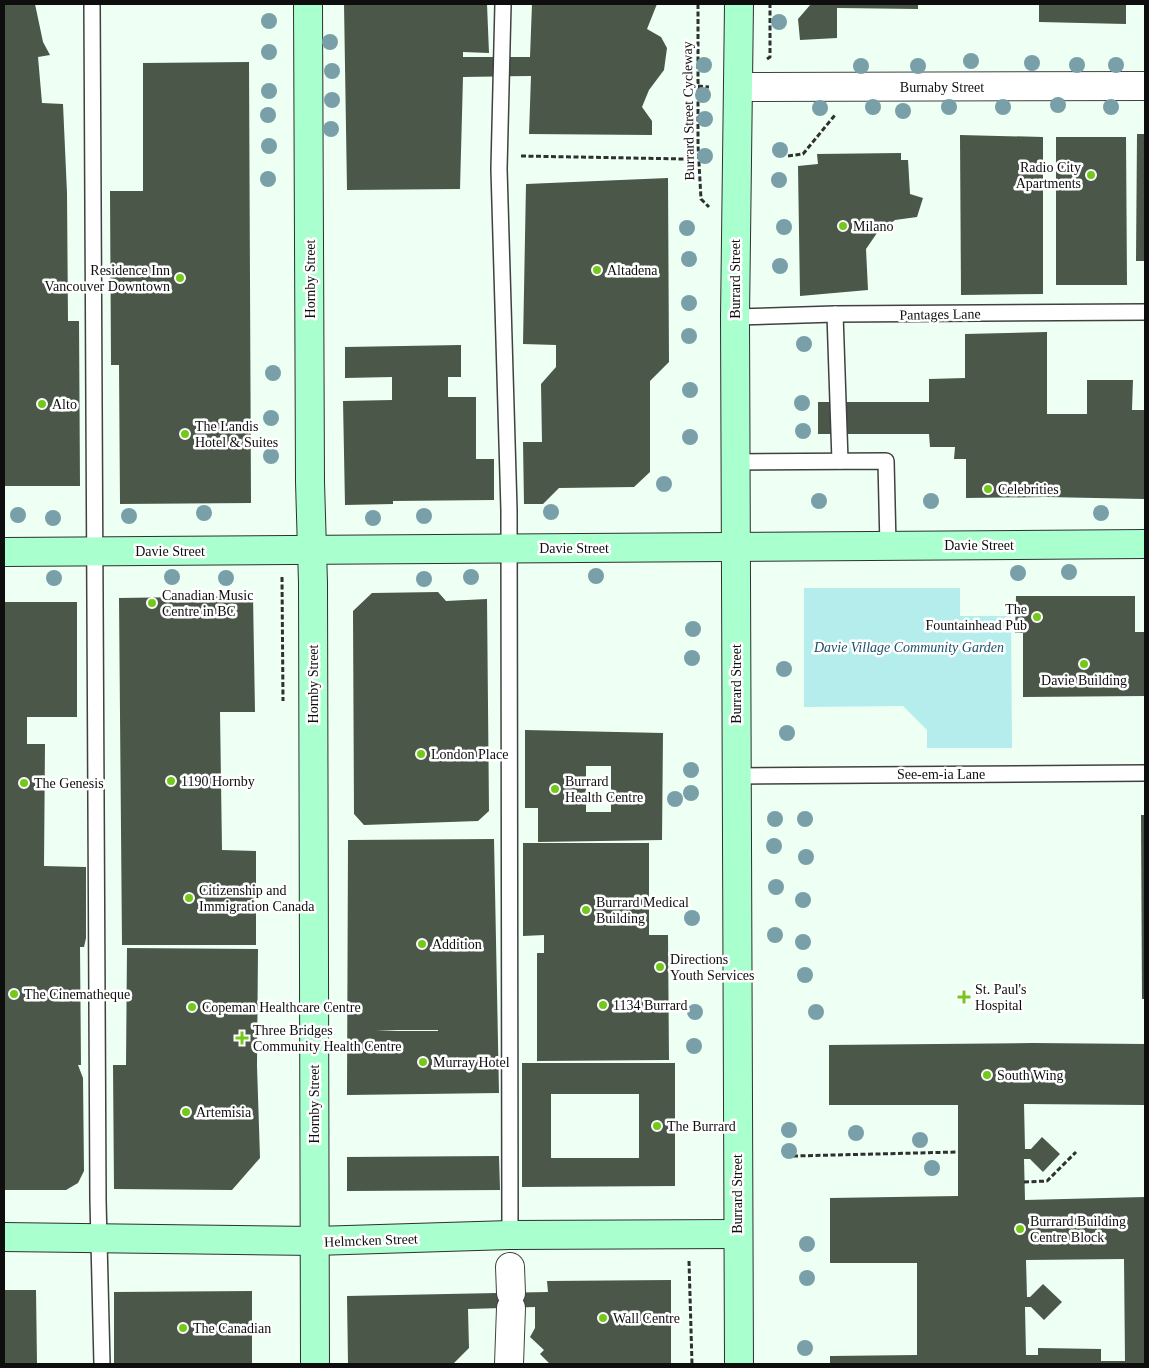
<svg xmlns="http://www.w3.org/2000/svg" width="1149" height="1368" font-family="Georgia,serif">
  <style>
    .green { fill: #b5ecec }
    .building { fill: #4a5749; fill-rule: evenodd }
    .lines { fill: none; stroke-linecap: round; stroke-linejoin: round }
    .lane-casing { stroke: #414141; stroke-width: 18 }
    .street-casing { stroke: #414141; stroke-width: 30 }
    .secondary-casing { stroke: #303030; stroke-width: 30 }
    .path { stroke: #303030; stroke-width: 3; stroke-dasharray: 5 2.5; stroke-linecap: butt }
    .lane { stroke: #fff; stroke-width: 15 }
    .street { stroke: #fff; stroke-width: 28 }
    .secondary { stroke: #a9ffcd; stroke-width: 28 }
    .tree { fill: #799fa8 }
    .poi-dot { fill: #75c71c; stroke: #fff; stroke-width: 2 }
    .labels { text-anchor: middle; stroke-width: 5; stroke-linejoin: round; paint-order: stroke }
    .street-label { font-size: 14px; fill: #0e0e0e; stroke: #fff }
    .poi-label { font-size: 14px; fill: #0e0e0e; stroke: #fff; text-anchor: start }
    .park-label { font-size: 14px; font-style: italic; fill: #19506a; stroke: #fff }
  </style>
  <rect width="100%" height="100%" fill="#eefff4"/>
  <path class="green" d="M804 588H960V616H1011L1012 748H927V730L903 706 804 707Z"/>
  <g class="building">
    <path d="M4 4H35L43 42 50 55 38 57 42 103 63 104 67 193 68 321H79L80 486H4Z"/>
    <path d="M344 4H487L489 53 463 52V57H530L532 4H657L647 29 661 37 667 48 664 70 649 90 642 107 652 121V135L529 134 531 76 463 77 460 189 347 190Z"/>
    <path d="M811 4H918V9L837 8V38L800 40 798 19Z"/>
    <path d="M1039 4H1126V24L1039 22Z"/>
    <path d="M249 62 251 503 120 504 119 365H111L110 191H143V63Z"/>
    <path d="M1137 134H1145V261H1136Z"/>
    <path d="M960 135 1043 137V294L961 295Z"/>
    <path d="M1056 137H1126L1127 285H1056Z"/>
    <path d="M901 153V160H908L910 194 923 198 917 217 895 220 877 233 866 249 868 290 800 296 798 166 818 164 817 154Z"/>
    <path d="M668 178 669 362 650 381V472L634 487 559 488 543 504H524L523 442H542L541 384 556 367V345L523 344 526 184Z"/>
    <path d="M1047 332V414H1087V380H1133L1132 410H1145V499L1046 497 966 498V459H954L955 447H930L929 434H818V402H929V379L965 378V334Z"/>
    <path d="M461 345V377H448V397H476V459H494V500L393 501V504L345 505 343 401 392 400V377L345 378V347Z"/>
    <path d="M438 592 446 601 487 599 489 811 478 821 364 825 354 814 353 611 372 593Z"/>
    <path d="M253 596 255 712H220L222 850 256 851V945H122L119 598Z"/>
    <path d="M1016 596H1135V632H1145V696L1023 697V633H1015Z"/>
    <path d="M4 602H77V717H27V744H45L44 866 86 867V938L84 947H80L81 1065H78L83 1078 84 1171 78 1183 66 1190H4Z"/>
    <path d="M525 730 663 733 662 840 538 842V808H525ZM586 766H611V812H586Z"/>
    <path d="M1141 815H1145V999H1142Z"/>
    <path d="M494 839 499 1093 347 1095 348 840ZM398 1030H438V1031H375Z"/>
    <path d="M523 843H649V935H668L669 1060 537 1061V953H544V935L523 936Z"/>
    <path d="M127 948 258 949 257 1066 260 1158 232 1190 114 1189 113 1065H126Z"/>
    <path d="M1032 1043 1145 1044V1105L1024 1104 1025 1149H1031L1042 1137 1060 1154 1043 1172 1030 1159H1024L1025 1200 1145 1197V1364H830V1356L917 1355V1263H830V1198L958 1196V1105H829V1045ZM1124 1259 1125 1361H1101V1349L1038 1348V1355H1026L1025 1307H1031L1044 1320 1062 1302 1043 1284 1030 1297H1027L1026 1260Z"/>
    <path d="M522 1063H675V1186L522 1187ZM551 1094H639V1158H551Z"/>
    <path d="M499 1156 500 1190 347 1191V1157Z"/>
    <path d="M671 1280V1364H550L540 1354 544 1350 530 1337 535 1328V1307L468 1309 469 1348 453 1364H348L347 1296 548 1292 547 1281Z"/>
    <path d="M4 1290H36L37 1364H4Z"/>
    <path d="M252 1291V1364H114V1292Z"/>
  </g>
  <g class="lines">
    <defs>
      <g id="lane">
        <path d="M92 4 98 1200 102 1364"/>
        <path d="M503 4 499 169 509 510 510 1235"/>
        <path d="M835 314 840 461"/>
        <path d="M735 317 835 314 1145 312"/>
        <path d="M735 462 886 461 888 546"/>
        <path d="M736 776 1145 773"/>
      </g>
      <g id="street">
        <path d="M738 87 1145 86"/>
        <path d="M510 1267 511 1293"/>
        <path d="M509 1364 511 1308"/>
      </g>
      <g id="secondary">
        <path d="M308 4 310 482 313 583 315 1364"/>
        <path d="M739 4 735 317 739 1364"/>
        <path d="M4 552 1145 544"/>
        <path d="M4 1237 315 1241 510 1235 737 1234"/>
      </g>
    </defs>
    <use href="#lane" class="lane-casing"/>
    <use href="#street" class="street-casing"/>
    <use href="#secondary" class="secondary-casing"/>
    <g class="path">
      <path d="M698 4V145L701 199 709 207"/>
      <path d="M767 59 770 57V4"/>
      <path d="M698 86 709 87"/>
      <path d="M521 156 685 159"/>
      <path d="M788 156 803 154 835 115"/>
      <path d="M282 577 283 701"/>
      <path d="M793 1156 958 1152"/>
      <path d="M1024 1182 1047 1181 1076 1152"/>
      <path d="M689 1261 692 1364"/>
    </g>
    <use href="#lane" class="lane"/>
    <use href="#street" class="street"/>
    <use href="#secondary" class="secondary"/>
  </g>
  <g class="tree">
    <circle cx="269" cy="21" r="8"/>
    <circle cx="779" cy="22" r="8"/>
    <circle cx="330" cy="42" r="8"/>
    <circle cx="269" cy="52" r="8"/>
    <circle cx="971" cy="61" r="8"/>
    <circle cx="1032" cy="63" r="8"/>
    <circle cx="704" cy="65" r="8"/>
    <circle cx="1077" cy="65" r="8"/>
    <circle cx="1116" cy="65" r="8"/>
    <circle cx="861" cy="66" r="8"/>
    <circle cx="918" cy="66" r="8"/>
    <circle cx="332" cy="71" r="8"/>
    <circle cx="269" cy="91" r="8"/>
    <circle cx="703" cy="95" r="8"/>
    <circle cx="332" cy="100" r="8"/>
    <circle cx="1058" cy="105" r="8"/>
    <circle cx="873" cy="107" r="8"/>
    <circle cx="949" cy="107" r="8"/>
    <circle cx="1003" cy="107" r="8"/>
    <circle cx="1111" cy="107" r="8"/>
    <circle cx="820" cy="108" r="8"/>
    <circle cx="903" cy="111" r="8"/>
    <circle cx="268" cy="115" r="8"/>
    <circle cx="705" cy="119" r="8"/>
    <circle cx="331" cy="129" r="8"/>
    <circle cx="269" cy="146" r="8"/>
    <circle cx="780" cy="150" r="8"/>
    <circle cx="705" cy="156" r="8"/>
    <circle cx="268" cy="179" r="8"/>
    <circle cx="779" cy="180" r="8"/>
    <circle cx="784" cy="227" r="8"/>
    <circle cx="687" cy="228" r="8"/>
    <circle cx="689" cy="259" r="8"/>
    <circle cx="780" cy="266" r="8"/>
    <circle cx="689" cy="303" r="8"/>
    <circle cx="689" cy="336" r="8"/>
    <circle cx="804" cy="344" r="8"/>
    <circle cx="273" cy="373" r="8"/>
    <circle cx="690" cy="390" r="8"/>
    <circle cx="802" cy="403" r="8"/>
    <circle cx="271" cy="418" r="8"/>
    <circle cx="803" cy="431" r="8"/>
    <circle cx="690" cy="437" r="8"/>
    <circle cx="271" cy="456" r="8"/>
    <circle cx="664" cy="484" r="8"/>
    <circle cx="819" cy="501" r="8"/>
    <circle cx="931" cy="501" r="8"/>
    <circle cx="551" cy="512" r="8"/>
    <circle cx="204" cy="513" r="8"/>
    <circle cx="1101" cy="513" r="8"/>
    <circle cx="18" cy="515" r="8"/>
    <circle cx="129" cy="516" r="8"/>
    <circle cx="424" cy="516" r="8"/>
    <circle cx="53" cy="518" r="8"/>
    <circle cx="373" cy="518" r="8"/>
    <circle cx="1069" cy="572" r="8"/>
    <circle cx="1018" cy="573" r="8"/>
    <circle cx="596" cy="576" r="8"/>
    <circle cx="172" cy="577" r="8"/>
    <circle cx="471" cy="577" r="8"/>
    <circle cx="54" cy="578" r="8"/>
    <circle cx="226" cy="578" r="8"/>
    <circle cx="424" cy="579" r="8"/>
    <circle cx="693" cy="629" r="8"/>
    <circle cx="692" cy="658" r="8"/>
    <circle cx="784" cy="669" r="8"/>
    <circle cx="787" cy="733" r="8"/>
    <circle cx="691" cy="770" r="8"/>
    <circle cx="691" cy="793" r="8"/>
    <circle cx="675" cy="799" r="8"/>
    <circle cx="775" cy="819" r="8"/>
    <circle cx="805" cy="819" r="8"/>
    <circle cx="774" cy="846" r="8"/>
    <circle cx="806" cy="857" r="8"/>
    <circle cx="776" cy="887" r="8"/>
    <circle cx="803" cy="900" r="8"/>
    <circle cx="692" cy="918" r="8"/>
    <circle cx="775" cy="935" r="8"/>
    <circle cx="803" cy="942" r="8"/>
    <circle cx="805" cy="975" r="8"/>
    <circle cx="695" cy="1012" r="8"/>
    <circle cx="816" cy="1012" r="8"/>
    <circle cx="694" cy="1046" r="8"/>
    <circle cx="789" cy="1130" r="8"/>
    <circle cx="856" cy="1133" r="8"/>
    <circle cx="920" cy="1140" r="8"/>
    <circle cx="789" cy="1151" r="8"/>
    <circle cx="932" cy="1168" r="8"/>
    <circle cx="807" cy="1244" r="8"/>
    <circle cx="807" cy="1278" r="8"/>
    <circle cx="805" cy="1348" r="8"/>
  </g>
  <g class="poi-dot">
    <circle cx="1091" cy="175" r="5"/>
    <circle cx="843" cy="226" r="5"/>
    <circle cx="597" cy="270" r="5"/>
    <circle cx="180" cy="278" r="5"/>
    <circle cx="42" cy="404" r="5"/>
    <circle cx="185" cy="434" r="5"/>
    <circle cx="988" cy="489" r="5"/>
    <circle cx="152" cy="603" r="5"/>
    <circle cx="1037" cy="617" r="5"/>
    <circle cx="1084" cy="664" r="5"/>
    <circle cx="421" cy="754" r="5"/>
    <circle cx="171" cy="781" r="5"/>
    <circle cx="24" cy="783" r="5"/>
    <circle cx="555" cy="789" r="5"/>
    <circle cx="189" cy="898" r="5"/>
    <circle cx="586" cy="910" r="5"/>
    <circle cx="422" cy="944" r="5"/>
    <circle cx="660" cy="967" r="5"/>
    <circle cx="14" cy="994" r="5"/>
    <path d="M961.5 989.5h5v5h5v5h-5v5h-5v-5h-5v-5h5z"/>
    <circle cx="603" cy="1005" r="5"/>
    <circle cx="192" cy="1007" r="5"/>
    <path d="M239.5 1030.5h5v5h5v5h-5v5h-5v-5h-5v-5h5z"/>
    <circle cx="423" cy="1062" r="5"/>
    <circle cx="987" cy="1075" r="5"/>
    <circle cx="186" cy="1112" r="5"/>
    <circle cx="657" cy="1126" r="5"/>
    <circle cx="1020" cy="1229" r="5"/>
    <circle cx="603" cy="1318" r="5"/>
    <circle cx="183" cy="1328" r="5"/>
  </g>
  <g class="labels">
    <g class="street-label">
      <text x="942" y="92">Burnaby Street</text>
      <text transform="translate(688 111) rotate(-91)" y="5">Burrard Street Cycleway</text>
      <text transform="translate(310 279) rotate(-90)" y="5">Hornby Street</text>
      <text transform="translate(735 279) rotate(-90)" y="5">Burrard Street</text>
      <text transform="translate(940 314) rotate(-1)" y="5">Pantages Lane</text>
      <text x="979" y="550">Davie Street</text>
      <text x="574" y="553">Davie Street</text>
      <text x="170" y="556">Davie Street</text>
      <text transform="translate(313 684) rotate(-90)" y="5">Hornby Street</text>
      <text transform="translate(736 684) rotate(-90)" y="5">Burrard Street</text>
      <text x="941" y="779">See-em-ia Lane</text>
      <text transform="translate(314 1104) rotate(-90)" y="5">Hornby Street</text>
      <text transform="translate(737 1194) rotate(-90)" y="5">Burrard Street</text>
      <text transform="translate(371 1240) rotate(-2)" y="5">Helmcken Street</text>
    </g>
    <g class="poi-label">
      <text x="1081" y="172" text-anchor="end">Radio City<tspan x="1081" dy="16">Apartments</tspan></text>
      <text x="853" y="231">Milano</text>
      <text x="170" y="275" text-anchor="end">Residence Inn<tspan x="170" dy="16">Vancouver Downtown</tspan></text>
      <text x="607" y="275">Altadena</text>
      <text x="52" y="409">Alto</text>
      <text x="195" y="431">The Landis<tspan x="195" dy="16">Hotel &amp; Suites</tspan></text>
      <text x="998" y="494">Celebrities</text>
      <text x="162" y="600">Canadian Music<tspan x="162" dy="16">Centre in BC</tspan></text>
      <text x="1027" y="614" text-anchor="end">The<tspan x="1027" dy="16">Fountainhead Pub</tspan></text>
      <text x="1084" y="685" text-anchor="middle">Davie Building</text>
      <text x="431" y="759">London Place</text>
      <text x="181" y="786">1190 Hornby</text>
      <text x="565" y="786">Burrard<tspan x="565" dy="16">Health Centre</tspan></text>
      <text x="34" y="788">The Genesis</text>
      <text x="199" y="895">Citizenship and<tspan x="199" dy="16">Immigration Canada</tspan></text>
      <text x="596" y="907">Burrard Medical<tspan x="596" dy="16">Building</tspan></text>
      <text x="432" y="949">Addition</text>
      <text x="670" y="964">Directions<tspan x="670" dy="16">Youth Services</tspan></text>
      <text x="975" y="994">St. Paul's<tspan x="975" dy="16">Hospital</tspan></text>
      <text x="24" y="999">The Cinematheque</text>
      <text x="613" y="1010">1134 Burrard</text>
      <text x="202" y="1012">Copeman Healthcare Centre</text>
      <text x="253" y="1035">Three Bridges<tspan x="253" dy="16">Community Health Centre</tspan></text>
      <text x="433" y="1067">Murray Hotel</text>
      <text x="997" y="1080">South Wing</text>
      <text x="196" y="1117">Artemisia</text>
      <text x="667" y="1131">The Burrard</text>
      <text x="1030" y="1226">Burrard Building<tspan x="1030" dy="16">Centre Block</tspan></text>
      <text x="613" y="1323">Wall Centre</text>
      <text x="193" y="1333">The Canadian</text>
    </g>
    <g class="park-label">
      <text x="909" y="652">Davie Village Community Garden</text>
    </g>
  </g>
  <rect width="1149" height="1368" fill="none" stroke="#0e0e0e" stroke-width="10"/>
</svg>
